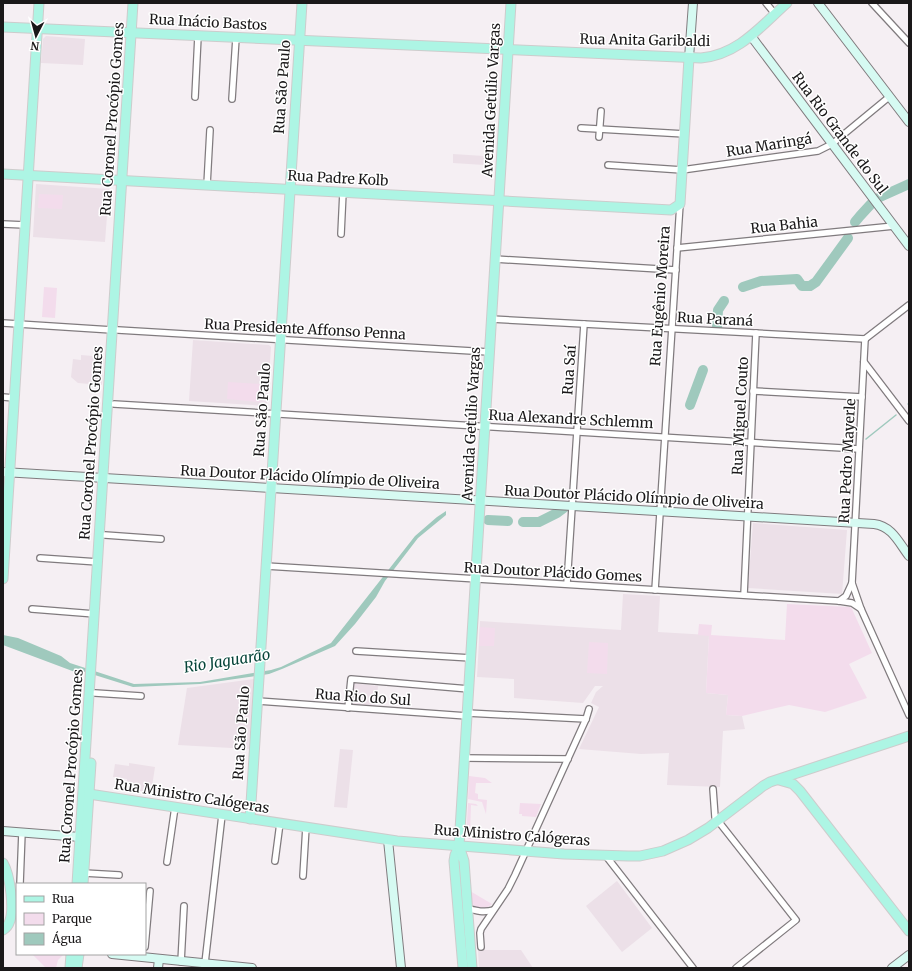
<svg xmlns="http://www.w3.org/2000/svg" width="912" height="971" font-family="Merriweather,serif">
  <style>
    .built { fill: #ece0e8 }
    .green { fill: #f3dcec }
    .water { fill: #9fc9bd }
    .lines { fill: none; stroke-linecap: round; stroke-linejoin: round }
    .stream { stroke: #9fc9bd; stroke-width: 1.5 }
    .river { stroke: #9fc9bd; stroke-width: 10 }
    .street-casing { stroke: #807b7e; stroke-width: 8 }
    .secondary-casing { stroke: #807b7e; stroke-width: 10 }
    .primary-casing { stroke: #cdcccc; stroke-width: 11 }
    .street { stroke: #fff; stroke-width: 5.5 }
    .secondary { stroke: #d6faf2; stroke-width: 8 }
    .primary { stroke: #adf5e4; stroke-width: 9 }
    .labels { text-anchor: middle; stroke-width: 3; stroke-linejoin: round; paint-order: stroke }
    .street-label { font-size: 14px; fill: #1a1819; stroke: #fff }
    .water-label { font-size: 15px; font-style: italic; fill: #07453a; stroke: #fff }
  </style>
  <rect width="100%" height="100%" fill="#f5eff3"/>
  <g class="built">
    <path d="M46 36 85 39 83 65 41 63 43 39Z"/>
    <path d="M453 154 484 156V165L453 163Z"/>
    <path d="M36 184 109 189 105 242 33 237Z"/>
    <path d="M193 340 269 345 271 347 267 404 266 406 189 401Z"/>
    <path d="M81 355 104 357 102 385 78 383 71 377 73 359 81 360Z"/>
    <path d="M753 523 847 530 842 594 748 588Z"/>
    <path d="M623 594 660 596 658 632 709 635 706 693 728 695 726 715 742 716 745 729 723 731 720 787 667 785 669 753 641 754 579 749 599 707 591 703 596 692 603 686H595L583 703 514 698V679L477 677 480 621 621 630Z"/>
    <path d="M254 679 249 749 178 745 187 688Z"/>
    <path d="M352 683 378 686 376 706 351 704Z"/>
    <path d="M340 749 353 750 347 808 334 807Z"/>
    <path d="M129 763 155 767 151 793 126 790 127 779 113 777 115 764 129 766Z"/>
    <path d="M617 881 652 928 622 952 586 906Z"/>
    <path d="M478 950H521L533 968H479Z"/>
  </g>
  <g class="green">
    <path d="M39 194 63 195 62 209 38 208Z"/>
    <path d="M44 287 57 288 55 318 42 317Z"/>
    <path d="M228 382 261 384 260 402 227 399Z"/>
    <path d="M787 604 850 607 852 609 872 653 849 664 867 698 825 712 789 705 742 716 726 715 728 695 706 693 709 636 698 635 699 624 712 625 711 635 785 640Z"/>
    <path d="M480 627 495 628 494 646H479Z"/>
    <path d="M589 642 608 643 607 674 587 673Z"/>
    <path d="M469 776 485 778 492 783H476L475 793 478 794V799L487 800 486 814 482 802 468 799Z"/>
    <path d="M468 803 476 804 478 806 471 805 470 835 481 837V840L469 839 466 837Z"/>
    <path d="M520 803 541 804 536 817 522 816V814H519Z"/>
    <path d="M470 891 492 904 485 909 476 908 470 901Z"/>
    <path d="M32 954H64L58 960 56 968H46Z"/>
  </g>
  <path class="water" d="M446 511V515L418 538 385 581 376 597 355 624 335 646 282 669 269 674 200 684 133 687 82 671 75 672 3 645V635L18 638 61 656 70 663 134 684 200 682 271 670 281 667 331 643 415 536 437 517Z"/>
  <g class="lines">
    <g class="stream">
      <path d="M908 404H909"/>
      <path d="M866 439 896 415"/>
    </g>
    <g class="river">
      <path d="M880 197 909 184"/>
      <path d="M855 222 860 216 871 204"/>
      <path d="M743 287 761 281 797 279 802 286H810L816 282 848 238"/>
      <path d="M717 328 718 310 724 301"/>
      <path d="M690 405 703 370"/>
      <path d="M488 520 508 521"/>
      <path d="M523 522H539L557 513 565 507"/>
    </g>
    <defs>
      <g id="street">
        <path d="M766 3 775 14"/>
        <path d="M872 3 909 43"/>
        <path d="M195 97 198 36"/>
        <path d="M232 99 236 38"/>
        <path d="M581 128 685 134"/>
        <path d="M599 137 601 111"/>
        <path d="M608 165 682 170 818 151 832 144 889 97"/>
        <path d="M207 185 210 130"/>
        <path d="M3 224 25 225"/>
        <path d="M341 234 343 192"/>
        <path d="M677 248 894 226"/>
        <path d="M495 259 676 270"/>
        <path d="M491 319 865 339"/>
        <path d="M3 323 112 330"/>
        <path d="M118 330 489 352"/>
        <path d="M865 339 909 305"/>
        <path d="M864 362 909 421"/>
        <path d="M753 391 862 397"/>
        <path d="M3 397 14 398"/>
        <path d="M114 404 859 449"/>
        <path d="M105 535 161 539"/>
        <path d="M40 558 98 562"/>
        <path d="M266 566 839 601 852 603 861 609"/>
        <path d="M852 583 861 609 909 715"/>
        <path d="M567 584 584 324"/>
        <path d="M655 590 680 204"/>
        <path d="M744 595 756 333"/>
        <path d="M839 601 846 596 852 583 865 339"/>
        <path d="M32 609 95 614"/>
        <path d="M356 651 471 658"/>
        <path d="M95 693 141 696"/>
        <path d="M258 701 467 716"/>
        <path d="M348 708 351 679 469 689"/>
        <path d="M467 713 586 719"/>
        <path d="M465 758 568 759"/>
        <path d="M713 789 715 817 796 920 736 968"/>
        <path d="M606 856 693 968"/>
        <path d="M275 861 280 823"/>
        <path d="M167 862 175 807"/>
        <path d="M84 873 119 875"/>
        <path d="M303 876 306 827"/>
        <path d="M20 884 22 832"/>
        <path d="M467 908C476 911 484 913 493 910"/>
        <path d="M145 947 150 891"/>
        <path d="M481 947 480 933 481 929 508 889 515 875 586 719 589 709"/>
        <path d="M181 962 184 906"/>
        <path d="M205 963 222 815"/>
      </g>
      <g id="secondary">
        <path d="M818 3 909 122"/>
        <path d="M751 36 909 246"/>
        <path d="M689 58 693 3"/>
        <path d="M3 472 874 524C892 526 899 543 909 556"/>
        <path d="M3 831 80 837"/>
        <path d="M388 840 401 968"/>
        <path d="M112 954 252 968"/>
        <path d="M158 968 159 959"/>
        <path d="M892 968 909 955"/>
      </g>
      <g id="primary">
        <path d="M3 27 701 58C738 55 761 26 787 3"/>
        <path d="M3 174 671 210 680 204 689 58"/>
        <path d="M3 579 39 3"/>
        <path d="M779 780 793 784 800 791 909 931"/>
        <path d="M89 794 397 841 564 854 628 856H640L663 851 688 840 708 828 763 786 770 782 909 736"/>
        <path d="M250 819 302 3"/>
        <path d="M459 846 455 855 454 861 463 968"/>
        <path d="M3 863C10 875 15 910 9 923 8 926 6 928 3 930"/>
        <path d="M77 884 133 3"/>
        <path d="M83 884 91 763"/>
        <path d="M70 968 71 954"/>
        <path d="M77 968 79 954"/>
        <path d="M472 968 464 861 459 846 511 3"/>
      </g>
    </defs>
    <use href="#street" class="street-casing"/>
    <use href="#secondary" class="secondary-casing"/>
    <use href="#primary" class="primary-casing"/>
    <use href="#street" class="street"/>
    <use href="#secondary" class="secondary"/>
    <use href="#primary" class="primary"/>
  </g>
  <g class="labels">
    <g class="street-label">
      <text transform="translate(208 22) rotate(3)" y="5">Rua Inácio Bastos</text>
      <text transform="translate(645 40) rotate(1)" y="5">Rua Anita Garibaldi</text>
      <text transform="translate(282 87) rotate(-86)" y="5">Rua São Paulo</text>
      <text transform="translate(491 100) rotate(-87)" y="5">Avenida Getúlio Vargas</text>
      <text transform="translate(112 119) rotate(-86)" y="5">Rua Coronel Procópio Gomes</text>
      <text transform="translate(840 133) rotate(53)" y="5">Rua Rio Grande do Sul</text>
      <text transform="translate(769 145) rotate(-9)" y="5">Rua Maringá</text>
      <text transform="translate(338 178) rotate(3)" y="5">Rua Padre Kolb</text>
      <text transform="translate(784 225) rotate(-6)" y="5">Rua Bahia</text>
      <text transform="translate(660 296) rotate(-86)" y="5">Rua Eugênio Moreira</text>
      <text transform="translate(715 319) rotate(3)" y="5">Rua Paraná</text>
      <text transform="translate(305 329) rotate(3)" y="5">Rua Presidente Affonso Penna</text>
      <text transform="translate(569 370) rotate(-86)" y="5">Rua Saí</text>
      <text transform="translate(262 410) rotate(-86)" y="5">Rua São Paulo</text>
      <text transform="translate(740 416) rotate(-87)" y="5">Rua Miguel Couto</text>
      <text transform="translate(571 419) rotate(3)" y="5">Rua Alexandre Schlemm</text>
      <text transform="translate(471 424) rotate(-87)" y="5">Avenida Getúlio Vargas</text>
      <text transform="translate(91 443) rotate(-86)" y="5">Rua Coronel Procópio Gomes</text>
      <text transform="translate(847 461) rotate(-87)" y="5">Rua Pedro Mayerle</text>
      <text transform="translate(310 477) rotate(3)" y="5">Rua Doutor Plácido Olímpio de Oliveira</text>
      <text transform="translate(634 497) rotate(3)" y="5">Rua Doutor Plácido Olímpio de Oliveira</text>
      <text transform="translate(553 572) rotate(3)" y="5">Rua Doutor Plácido Gomes</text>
      <text transform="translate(363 697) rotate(4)" y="5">Rua Rio do Sul</text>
      <text transform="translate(241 733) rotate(-86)" y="5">Rua São Paulo</text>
      <text transform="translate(71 766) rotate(-86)" y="5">Rua Coronel Procópio Gomes</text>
      <text transform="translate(192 796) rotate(9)" y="5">Rua Ministro Calógeras</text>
      <text transform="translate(512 835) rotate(4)" y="5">Rua Ministro Calógeras</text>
    </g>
    <g class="water-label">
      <text transform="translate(227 661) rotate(-9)" y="5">Rio Jaguarão</text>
    </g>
  </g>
  <rect width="912" height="971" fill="none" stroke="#1a1819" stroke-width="8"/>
  <rect x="16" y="883" width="130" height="72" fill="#ffffff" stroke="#a3a3a3"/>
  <rect x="24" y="896" width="20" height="6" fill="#adf5e4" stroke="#a3a3a3"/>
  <text x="52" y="903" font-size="12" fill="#1a1819">Rua</text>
  <rect x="24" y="913" width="20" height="12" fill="#f3dcec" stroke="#a3a3a3"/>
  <text x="52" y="923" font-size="12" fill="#1a1819">Parque</text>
  <rect x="24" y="933" width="20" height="12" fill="#9fc9bd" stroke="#a3a3a3"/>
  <text x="52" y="943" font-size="12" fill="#1a1819">Água</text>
  <g transform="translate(36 36) rotate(186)" stroke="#ffffff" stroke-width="3" paint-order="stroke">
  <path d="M0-3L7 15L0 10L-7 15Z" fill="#1a1819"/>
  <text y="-6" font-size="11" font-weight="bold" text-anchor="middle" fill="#1a1819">N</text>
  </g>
</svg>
